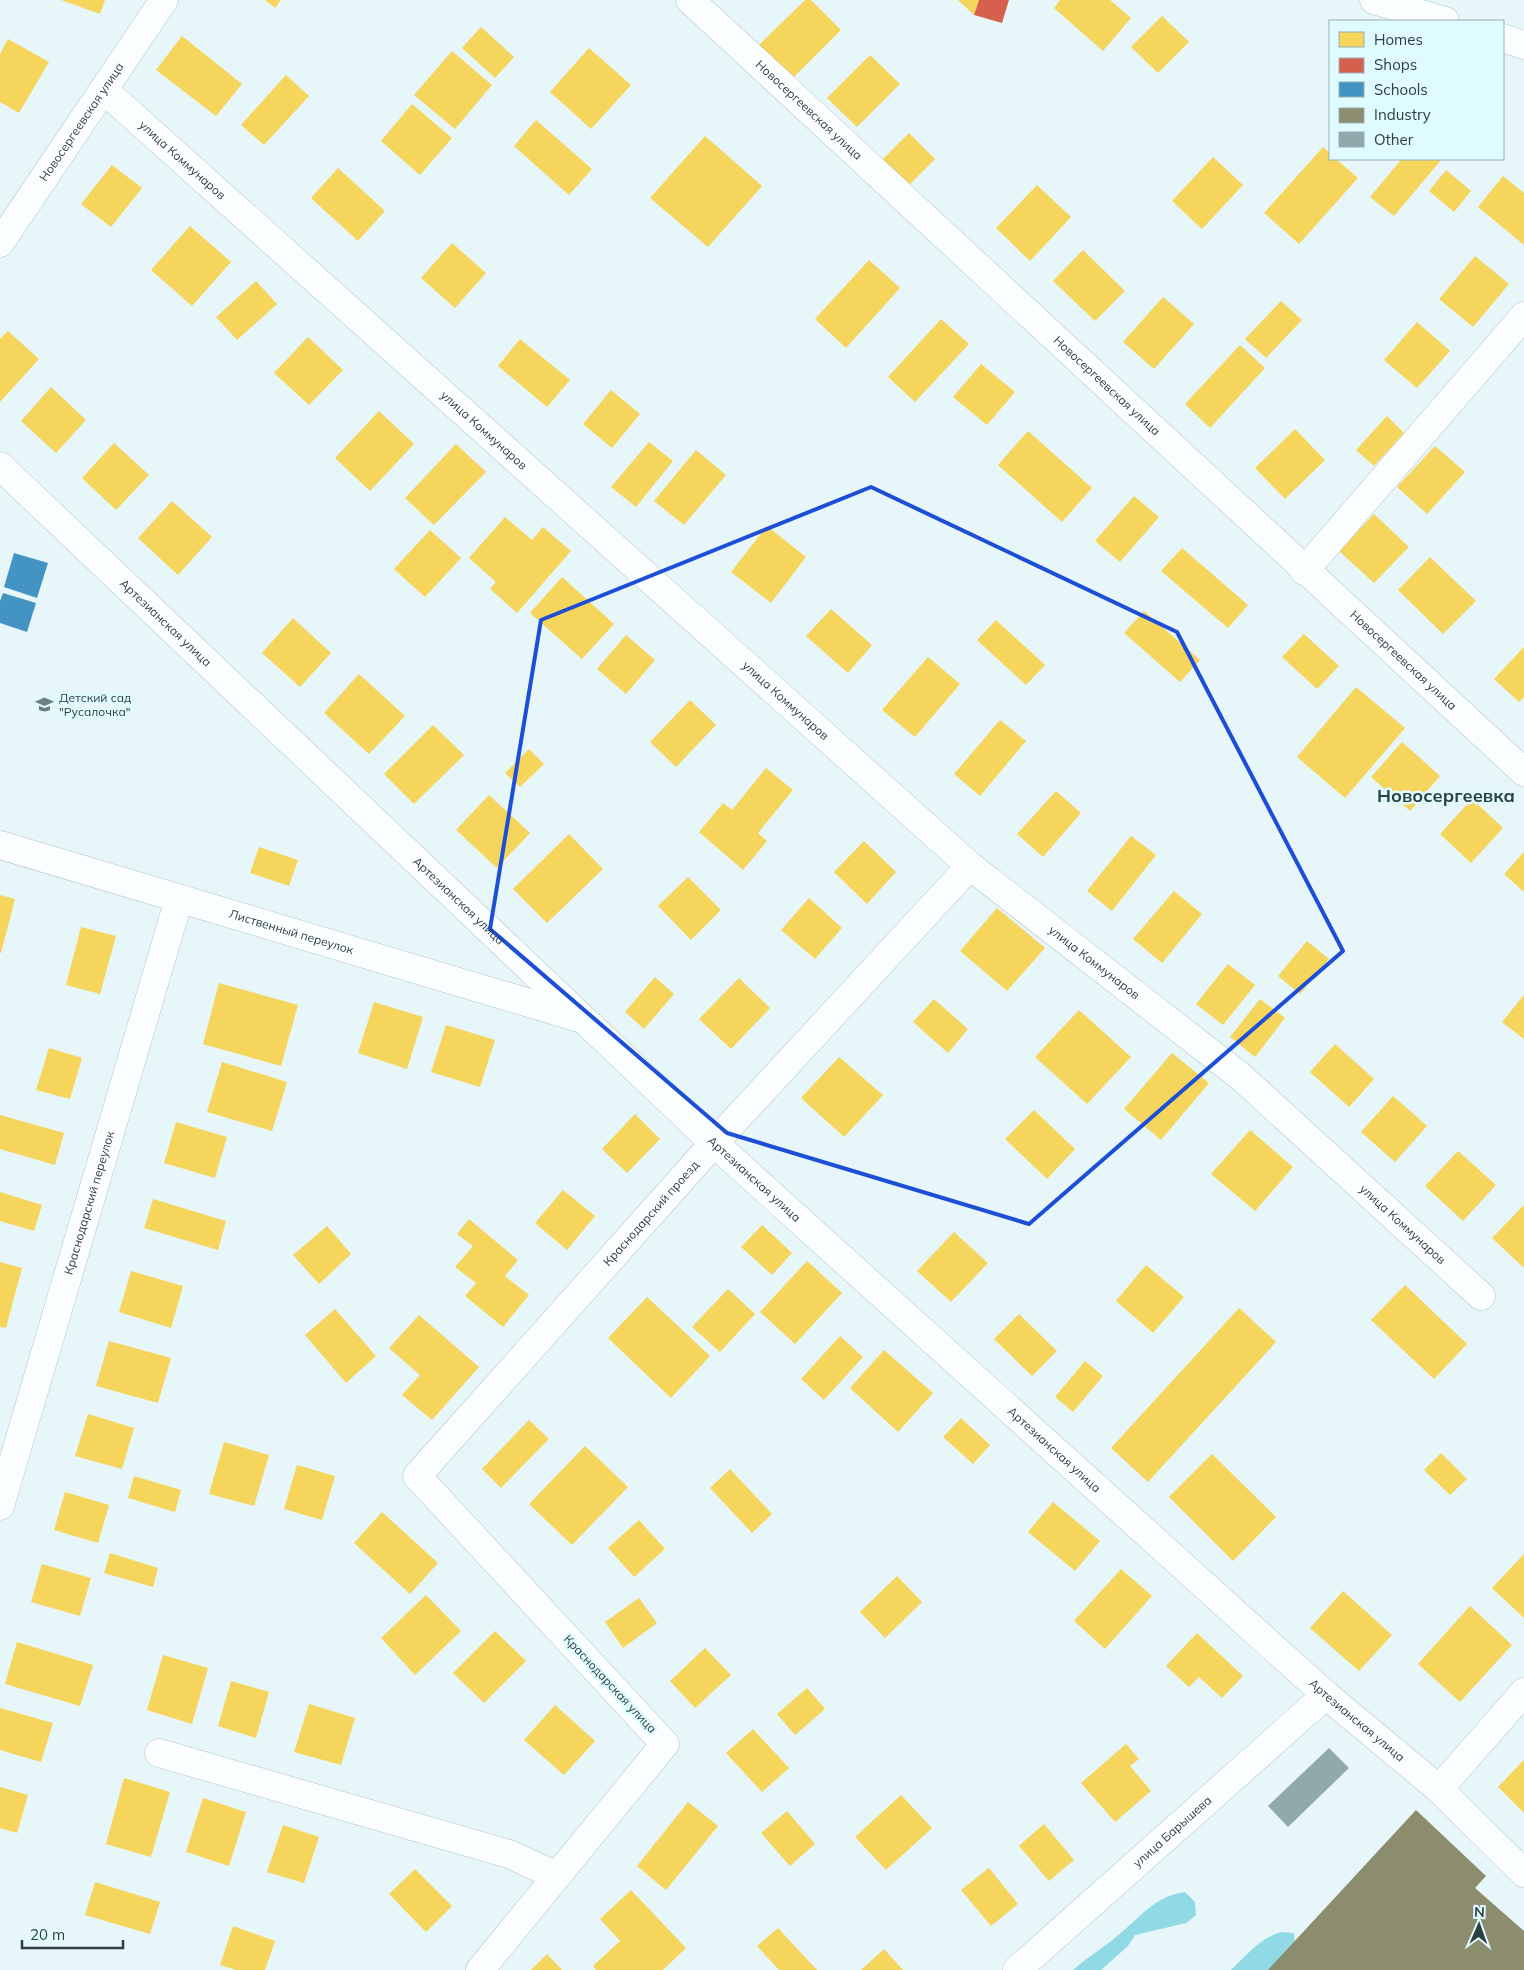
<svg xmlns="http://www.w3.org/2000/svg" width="1524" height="1970" font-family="Mulish,sans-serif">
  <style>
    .forest { fill: #8fdae4 }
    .homes { fill: #f6d55c }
    .shops { fill: #d6604d }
    .schools { fill: #4393c3 }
    .industry { fill: #8c8c6e }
    .building { fill: #8fa9ac }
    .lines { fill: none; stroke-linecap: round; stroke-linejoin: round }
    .minor-casing { stroke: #b4c3c5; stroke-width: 29 }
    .major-casing { stroke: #b4c3c5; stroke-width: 29 }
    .minor { stroke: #fbfefe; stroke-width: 28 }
    .major { stroke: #fbfefe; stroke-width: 28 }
    .marked { fill: none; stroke: #1d4ed8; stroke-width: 4; stroke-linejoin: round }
    .labels { text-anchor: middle; stroke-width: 5; stroke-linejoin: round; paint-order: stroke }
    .street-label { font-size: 12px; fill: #2d3f42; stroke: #e0fbff }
    .poi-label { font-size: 12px; fill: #2d3f42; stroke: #e0fbff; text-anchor: start }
    .district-label { font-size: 18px; font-weight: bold; fill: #2d3f42; stroke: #e0fbff }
  </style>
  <rect width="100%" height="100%" fill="#e7f6f8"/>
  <g class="forest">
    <path d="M1185 1892 1195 1902 1196 1915 1186 1923 1135 1935 1128 1946 1101 1970H1073C1086 1958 1102 1949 1116 1937 1139 1919 1154 1896 1185 1892Z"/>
    <path d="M1281 1932 1294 1933 1295 1947 1277 1970H1231C1247 1955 1259 1939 1281 1932Z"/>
  </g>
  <g class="homes">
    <path d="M61 0H105L100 14Z"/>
    <path d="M265 0H281L275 8Z"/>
    <path d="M805 0H811L841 30 792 79 758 46Z"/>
    <path d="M958 0H979L974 15Z"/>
    <path d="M1060 0H1110L1131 18 1103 51 1054 8Z"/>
    <path d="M1162 16 1189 42 1158 73 1131 47Z"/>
    <path d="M481 27 514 57 495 78 462 48Z"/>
    <path d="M182 36 242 84 216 116 156 70Z"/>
    <path d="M8 39 49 62 19 113 0 102V54Z"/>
    <path d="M589 48 631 85 591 129 550 92Z"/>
    <path d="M452 51 492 85 455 129 414 95Z"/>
    <path d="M870 55 900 84 857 127 827 98Z"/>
    <path d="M286 75 309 96 264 145 241 125Z"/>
    <path d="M412 104 452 138 420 175 381 141Z"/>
    <path d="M536 120 592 169 569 195 514 146Z"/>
    <path d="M909 133 935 159 905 189 879 163Z"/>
    <path d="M705 136 762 186 708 247 650 198Z"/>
    <path d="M1323 147 1330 153V159H1336L1358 178 1299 244 1264 213Z"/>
    <path d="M1213 157 1243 185 1202 229 1172 201Z"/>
    <path d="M1398 159H1442L1394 216 1370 197 1400 161Z"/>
    <path d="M112 165 142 188 111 227 81 204Z"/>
    <path d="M338 168 385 211 358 241 311 198Z"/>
    <path d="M1446 170 1471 191 1454 212 1429 191Z"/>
    <path d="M1503 176 1524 193V245L1478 207Z"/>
    <path d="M1037 185 1071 217 1030 261 996 228Z"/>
    <path d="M190 226 231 262 192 306 151 270Z"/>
    <path d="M452 243 486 273 455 308 421 278Z"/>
    <path d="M1083 250 1125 291 1095 321 1053 281Z"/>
    <path d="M1475 256 1509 284 1473 327 1439 299Z"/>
    <path d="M869 260 900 288 846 348 815 319Z"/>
    <path d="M256 281 277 304 237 340 216 317Z"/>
    <path d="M1163 297 1194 324 1154 369 1123 342Z"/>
    <path d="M1281 301 1302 320 1266 358 1245 339Z"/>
    <path d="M941 319 969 344 915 402 888 377Z"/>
    <path d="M1417 322 1450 351 1417 388 1384 360Z"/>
    <path d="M8 331 39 359 0 402V339Z"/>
    <path d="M308 337 343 370 309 405 274 373Z"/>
    <path d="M520 339 570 380 547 407 498 366Z"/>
    <path d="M1240 345 1265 368 1210 428 1185 404Z"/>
    <path d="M981 364 1015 392 987 425 953 397Z"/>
    <path d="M51 387 86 420 56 453 21 421Z"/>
    <path d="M611 390 640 414 612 448 583 424Z"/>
    <path d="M379 411 414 444 370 491 335 458Z"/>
    <path d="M1387 416 1404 433 1374 466 1356 450Z"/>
    <path d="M1295 429 1325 460 1285 499 1255 468Z"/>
    <path d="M1028 431 1092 488 1062 522 998 465Z"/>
    <path d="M649 442 673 461 636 507 611 487Z"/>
    <path d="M114 443 149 475 116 510 82 478Z"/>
    <path d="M456 444 486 472 434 525 405 498Z"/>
    <path d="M1435 446 1465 472 1427 514 1397 487Z"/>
    <path d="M696 450 726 475 684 525 654 501Z"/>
    <path d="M1134 496 1159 517 1120 562 1095 541Z"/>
    <path d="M172 501 212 537 178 575 138 538Z"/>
    <path d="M1374 514 1409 547 1374 583 1339 551Z"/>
    <path d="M505 517 532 540 543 527 571 551 517 613 490 589 496 582 469 558Z"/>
    <path d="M767 526 806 557 771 603 731 572Z"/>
    <path d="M430 530 461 558 425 597 394 569Z"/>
    <path d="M1182 548 1248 605 1228 628 1161 571Z"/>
    <path d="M1430 557 1476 601 1443 634 1398 590Z"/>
    <path d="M562 577 614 624 582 659 530 613Z"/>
    <path d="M831 609 872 645 848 673 806 636Z"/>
    <path d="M1144 611 1200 660 1180 682 1124 633Z"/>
    <path d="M293 618 331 653 300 687 262 653Z"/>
    <path d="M996 620 1045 665 1026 685 977 640Z"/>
    <path d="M1304 634 1339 666 1317 689 1282 657Z"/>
    <path d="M626 635 655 660 626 694 597 669Z"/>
    <path d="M1524 647V697L1519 702 1494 679Z"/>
    <path d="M928 657 960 684 915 737 882 710Z"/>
    <path d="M359 674 405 716 369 754 324 713Z"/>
    <path d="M1356 687 1405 728 1345 798 1297 757Z"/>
    <path d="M690 700 716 725 676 767 650 742Z"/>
    <path d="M1000 720 1026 741 980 796 954 774Z"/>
    <path d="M433 725 464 755 414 804 384 774Z"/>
    <path d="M1402 742 1440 776 1410 811 1371 777Z"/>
    <path d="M529 749 544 764 520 787 505 773Z"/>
    <path d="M766 768 793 790 758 833 767 841 743 870 699 832 723 803 732 810Z"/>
    <path d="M1056 791 1081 813 1043 857 1017 834Z"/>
    <path d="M489 795 530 833 497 868 456 830Z"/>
    <path d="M1472 799 1503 828 1471 863 1440 834Z"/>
    <path d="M569 834 603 869 547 923 513 889Z"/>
    <path d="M1131 836 1156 855 1112 911 1087 891Z"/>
    <path d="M864 841 896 872 867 904 834 872Z"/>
    <path d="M259 847 298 860 289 886 250 873Z"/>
    <path d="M1524 852V892L1504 874Z"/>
    <path d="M688 877 721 910 691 940 658 906Z"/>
    <path d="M1174 891 1202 914 1162 963 1133 939Z"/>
    <path d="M0 895 15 899 1 953H0Z"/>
    <path d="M809 898 842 928 815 959 781 930Z"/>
    <path d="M997 908 1045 948 1007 991 960 951Z"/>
    <path d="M81 927 116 936 100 994 66 985Z"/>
    <path d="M1307 941 1329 959 1300 994 1278 976Z"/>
    <path d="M1228 964 1255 985 1223 1025 1196 1004Z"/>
    <path d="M655 977 674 994 644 1029 625 1012Z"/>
    <path d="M739 978 770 1008 731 1049 699 1019Z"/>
    <path d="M219 983 298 1005 281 1066 203 1044Z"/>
    <path d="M1524 995V1039L1502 1022Z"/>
    <path d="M934 999 968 1029 948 1053 913 1022Z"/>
    <path d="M1260 999 1285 1018 1255 1057 1230 1037Z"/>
    <path d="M374 1002 423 1017 407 1069 358 1053Z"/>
    <path d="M1079 1010 1131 1057 1087 1104 1035 1057Z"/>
    <path d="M446 1025 495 1040 480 1087 431 1072Z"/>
    <path d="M1335 1044 1374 1079 1349 1107 1310 1072Z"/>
    <path d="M49 1048 82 1058 70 1099 36 1090Z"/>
    <path d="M1172 1053 1209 1083 1161 1140 1124 1109Z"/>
    <path d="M839 1057 883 1095 844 1137 801 1098Z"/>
    <path d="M222 1062 287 1082 272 1131 207 1112Z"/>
    <path d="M1393 1096 1427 1126 1395 1162 1361 1132Z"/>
    <path d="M1034 1110 1075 1149 1047 1179 1005 1139Z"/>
    <path d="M635 1114 660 1139 627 1173 602 1149Z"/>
    <path d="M0 1115 64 1133 55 1165 0 1149Z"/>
    <path d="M176 1122 227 1137 215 1178 164 1163Z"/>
    <path d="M1250 1130 1293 1167 1255 1211 1211 1174Z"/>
    <path d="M1458 1151 1496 1185 1463 1221 1425 1186Z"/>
    <path d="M563 1190 595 1216 567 1250 535 1223Z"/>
    <path d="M0 1192 42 1205 34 1231 0 1221Z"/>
    <path d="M153 1199 226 1221 218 1250 144 1228Z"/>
    <path d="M1524 1205V1268L1492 1238Z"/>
    <path d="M469 1219 518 1260 505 1276 529 1295 503 1327 465 1296 476 1283 455 1267 473 1246 457 1234Z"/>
    <path d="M762 1225 792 1253 772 1275 741 1247Z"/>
    <path d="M327 1226 351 1254 319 1284 293 1255Z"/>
    <path d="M954 1232 988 1263 951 1302 917 1271Z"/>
    <path d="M807 1261 842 1293 795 1344 760 1312Z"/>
    <path d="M0 1262 22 1268 6 1328 0 1327Z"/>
    <path d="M1146 1265 1184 1297 1153 1333 1116 1301Z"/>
    <path d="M131 1271 183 1286 171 1328 119 1312Z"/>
    <path d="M1405 1285 1467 1344 1434 1379 1371 1320Z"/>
    <path d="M728 1289 755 1314 720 1352 692 1327Z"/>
    <path d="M647 1297 710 1356 671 1398 608 1338Z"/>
    <path d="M1239 1308 1276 1342 1148 1482 1111 1448Z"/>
    <path d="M335 1309 376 1356 346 1383 305 1335Z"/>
    <path d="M1019 1314 1057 1351 1032 1376 994 1339Z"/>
    <path d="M419 1315 479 1367 432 1420 402 1395 420 1375 389 1348Z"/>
    <path d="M840 1336 863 1357 824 1400 801 1379Z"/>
    <path d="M109 1341 171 1358 158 1403 96 1386Z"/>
    <path d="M884 1350 933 1393 898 1432 850 1388Z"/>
    <path d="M1085 1361 1103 1376 1073 1412 1055 1397Z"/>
    <path d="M88 1414 134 1428 122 1469 75 1456Z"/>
    <path d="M961 1418 990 1445 973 1464 943 1437Z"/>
    <path d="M529 1420 549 1439 501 1488 482 1469Z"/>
    <path d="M224 1442 269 1455 254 1506 209 1494Z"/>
    <path d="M585 1446 628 1487 572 1545 529 1504Z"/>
    <path d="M1441 1453 1467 1479 1450 1495 1424 1470Z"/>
    <path d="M1212 1454 1276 1517 1233 1561 1169 1497Z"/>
    <path d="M297 1465 335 1476 322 1520 284 1509Z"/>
    <path d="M730 1469 772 1514 752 1533 710 1488Z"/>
    <path d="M134 1476 181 1490 175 1512 128 1498Z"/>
    <path d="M65 1492 109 1505 98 1543 54 1530Z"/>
    <path d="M1053 1502 1100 1541 1075 1571 1028 1532Z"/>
    <path d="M382 1512 438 1563 410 1594 354 1543Z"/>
    <path d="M639 1520 665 1549 634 1577 608 1548Z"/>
    <path d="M110 1553 158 1568 153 1587 104 1573Z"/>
    <path d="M1524 1554V1618L1492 1588Z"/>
    <path d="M42 1564 91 1578 80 1616 31 1602Z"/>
    <path d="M1121 1569 1152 1596 1105 1649 1074 1621Z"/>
    <path d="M897 1576 922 1602 885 1638 860 1612Z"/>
    <path d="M1343 1591 1392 1635 1359 1671 1310 1628Z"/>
    <path d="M426 1595 461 1631 415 1675 381 1638Z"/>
    <path d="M639 1598 657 1623 623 1648 605 1622Z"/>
    <path d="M1470 1606 1512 1645 1460 1702 1418 1664Z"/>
    <path d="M495 1631 526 1661 484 1703 453 1673Z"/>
    <path d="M1197 1633 1243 1676 1222 1698 1199 1677 1189 1687 1166 1666Z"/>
    <path d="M17 1642 93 1665 80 1706 5 1684Z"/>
    <path d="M705 1648 731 1675 695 1708 670 1681Z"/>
    <path d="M163 1655 208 1668 192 1724 147 1710Z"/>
    <path d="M231 1681 269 1692 256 1738 218 1726Z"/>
    <path d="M807 1688 825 1709 795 1735 777 1714Z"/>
    <path d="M309 1704 355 1718 341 1765 294 1752Z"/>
    <path d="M555 1705 595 1741 564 1775 524 1740Z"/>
    <path d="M0 1708 53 1723 41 1762 0 1750Z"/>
    <path d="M753 1729 789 1768 762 1792 726 1753Z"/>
    <path d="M1126 1744 1139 1759 1130 1766 1151 1791 1115 1822 1081 1783Z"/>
    <path d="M1524 1760V1813L1498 1787Z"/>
    <path d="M124 1778 170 1792 151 1857 106 1844Z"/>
    <path d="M0 1787 28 1795 17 1833 0 1828Z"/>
    <path d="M901 1795 932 1828 886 1870 855 1837Z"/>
    <path d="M203 1798 246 1812 229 1866 186 1852Z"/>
    <path d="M688 1802 718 1826 666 1890 637 1866Z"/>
    <path d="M787 1811 815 1844 790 1866 761 1833Z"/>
    <path d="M1044 1824 1074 1860 1049 1881 1019 1846Z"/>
    <path d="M283 1825 319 1837 304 1883 267 1872Z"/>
    <path d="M989 1868 1018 1904 991 1926 961 1890Z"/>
    <path d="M415 1869 452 1906 426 1932 389 1894Z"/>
    <path d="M95 1882 160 1902 150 1934 85 1915Z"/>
    <path d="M631 1890 686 1948 663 1970H596L593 1966 620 1941 600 1919Z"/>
    <path d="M233 1926 275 1941 265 1970H236L220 1965Z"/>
    <path d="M778 1928 817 1970H779L757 1946Z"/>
    <path d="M884 1949 903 1970H861Z"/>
    <path d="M547 1954 562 1970H531Z"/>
  </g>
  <path class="shops" d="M979 0H1009L1002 23 974 15Z"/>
  <g class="schools">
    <path d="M14 553 48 563 37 598 4 587Z"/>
    <path d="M3 593 36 603 27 632 0 623V601Z"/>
  </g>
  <path class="industry" d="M1416 1810 1486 1876 1475 1888 1524 1931V1970H1268Z"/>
  <path class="building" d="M1329 1748 1349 1768 1288 1827 1268 1806Z"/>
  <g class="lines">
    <defs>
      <g id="minor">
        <path id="s1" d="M690 0 1524 772"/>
        <path id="s2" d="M104 90 970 866 1240 1076 1481 1296"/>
        <path id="s3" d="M0 243 164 0"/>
        <path id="s4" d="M0 466 714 1143 1326 1695 1439 1789 1524 1873"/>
        <path d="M1304 571 1524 316"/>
        <path id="s5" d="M0 845 576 1017"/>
        <path id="s6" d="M0 1506 179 899"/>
        <path d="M159 1753 509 1854 557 1876"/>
        <path d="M1439 1789 1524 1692"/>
        <path id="s7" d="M480 1970 665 1744 417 1476 714 1143 970 866"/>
        <path id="s8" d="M1017 1970 1326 1695"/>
      </g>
      <g id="major">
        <path d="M1374 0 1445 21"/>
        <path d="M1503 38 1524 45"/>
      </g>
    </defs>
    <use href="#minor" class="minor-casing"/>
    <use href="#major" class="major-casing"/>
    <use href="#minor" class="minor"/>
    <use href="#major" class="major"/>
  </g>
  <path class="marked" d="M871 487 1177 632 1343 951 1029 1224 727 1133 490 929 541 620Z"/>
  <defs>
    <symbol id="school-bare" viewBox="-9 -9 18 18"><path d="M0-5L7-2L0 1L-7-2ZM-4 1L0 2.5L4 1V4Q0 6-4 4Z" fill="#6e7f82" stroke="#e0fbff" stroke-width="2.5" paint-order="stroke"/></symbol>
  </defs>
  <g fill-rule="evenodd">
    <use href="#school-bare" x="32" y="692" width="25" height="25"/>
  </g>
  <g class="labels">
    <g class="street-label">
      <text dy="4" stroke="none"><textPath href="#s1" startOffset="162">Новосергеевская улица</textPath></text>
      <text dy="4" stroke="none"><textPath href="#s3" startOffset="146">Новосергеевская улица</textPath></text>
      <text dy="4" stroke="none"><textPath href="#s2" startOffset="105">улица Коммунаров</textPath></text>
      <text dy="4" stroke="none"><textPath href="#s1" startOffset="568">Новосергеевская улица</textPath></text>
      <text dy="4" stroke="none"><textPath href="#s2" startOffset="510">улица Коммунаров</textPath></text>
      <text dy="4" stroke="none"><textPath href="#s4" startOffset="228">Артезианская улица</textPath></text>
      <text dy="4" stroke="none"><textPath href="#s1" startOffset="972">Новосергеевская улица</textPath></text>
      <text dy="4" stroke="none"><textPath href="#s2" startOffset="915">улица Коммунаров</textPath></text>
      <text dy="4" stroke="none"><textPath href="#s4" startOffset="632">Артезианская улица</textPath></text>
      <text dy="4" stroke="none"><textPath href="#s5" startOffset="304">Лиственный переулок</textPath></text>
      <text dy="4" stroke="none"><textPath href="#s2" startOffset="1320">улица Коммунаров</textPath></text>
      <text dy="4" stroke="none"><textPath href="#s4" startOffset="1038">Артезианская улица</textPath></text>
      <text dy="4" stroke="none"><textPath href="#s6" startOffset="316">Краснодарский переулок</textPath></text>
      <text dy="4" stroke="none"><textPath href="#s7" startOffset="1009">Краснодарский проезд</textPath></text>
      <text dy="4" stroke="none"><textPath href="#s2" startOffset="1725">улица Коммунаров</textPath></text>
      <text dy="4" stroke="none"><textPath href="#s4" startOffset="1442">Артезианская улица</textPath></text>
      <text transform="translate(610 1684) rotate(47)" y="4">Краснодарская улица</text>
      <text dy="4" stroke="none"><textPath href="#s4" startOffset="1848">Артезианская улица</textPath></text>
      <text dy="4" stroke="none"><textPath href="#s8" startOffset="208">улица Барышева</textPath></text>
    </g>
    <g class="poi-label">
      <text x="59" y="702">Детский сад<tspan x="59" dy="14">"Русалочка"</tspan></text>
    </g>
    <g class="district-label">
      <text x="1446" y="802">Новосергеевка</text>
    </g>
  </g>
  <rect x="1329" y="20" width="175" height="140" fill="#e0fbff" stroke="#98b0b3"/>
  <rect x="1339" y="32" width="25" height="15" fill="#f6d55c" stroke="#98b0b3"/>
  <text x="1374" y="45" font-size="15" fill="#2d3f42">Homes</text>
  <rect x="1339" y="58" width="25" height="15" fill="#d6604d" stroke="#98b0b3"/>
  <text x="1374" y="70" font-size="15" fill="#2d3f42">Shops</text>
  <rect x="1339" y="82" width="25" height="15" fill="#4393c3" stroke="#98b0b3"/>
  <text x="1374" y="95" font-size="15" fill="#2d3f42">Schools</text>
  <rect x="1339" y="108" width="25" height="15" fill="#8c8c6e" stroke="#98b0b3"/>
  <text x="1374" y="120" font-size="15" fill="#2d3f42">Industry</text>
  <rect x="1339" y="132" width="25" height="15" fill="#8fa9ac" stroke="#98b0b3"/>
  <text x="1374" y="145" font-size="15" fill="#2d3f42">Other</text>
  <g transform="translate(1479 1925) rotate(2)" stroke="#e0fbff" stroke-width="4" paint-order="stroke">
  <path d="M0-4L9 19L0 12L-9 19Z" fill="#2d3f42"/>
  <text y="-8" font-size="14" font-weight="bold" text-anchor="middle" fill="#2d3f42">N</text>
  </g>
  <path d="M22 1940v8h101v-8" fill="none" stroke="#2d3f42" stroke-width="2.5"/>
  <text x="30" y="1940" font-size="15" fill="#2d3f42" stroke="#e0fbff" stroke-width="4" paint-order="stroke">20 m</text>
</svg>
